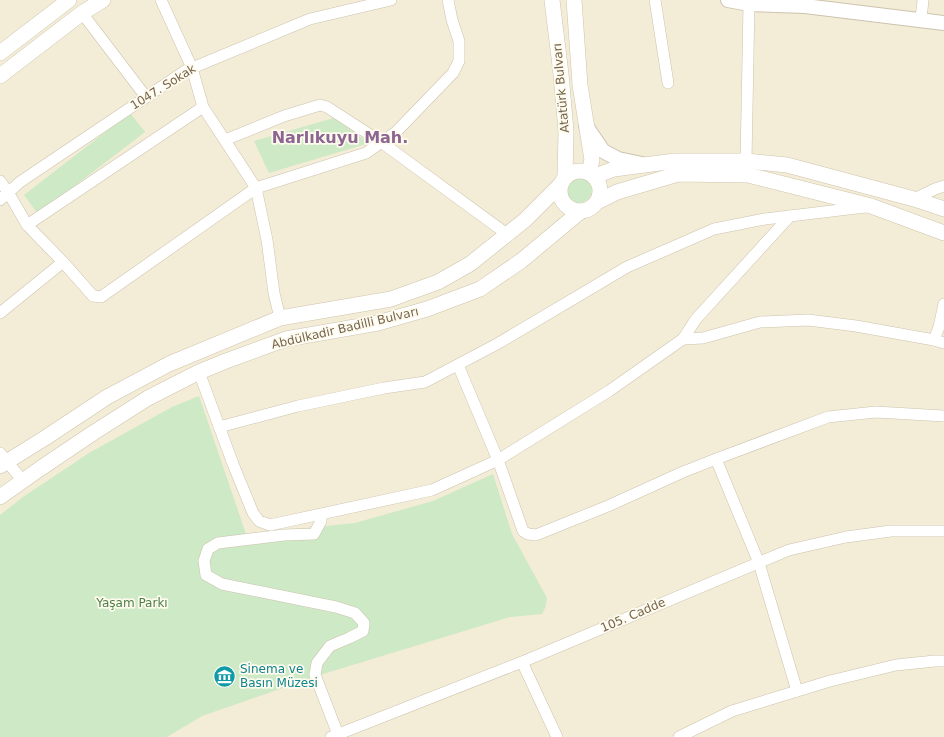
<svg xmlns="http://www.w3.org/2000/svg" width="944" height="737" font-family="'DejaVu Sans',sans-serif">
  <style>
    .residential { fill: #f3ecd6 }
    .green { fill: #cde9c6 }
    .lines { fill: none; stroke-linecap: round; stroke-linejoin: round }
    .minor-casing { stroke: #cdc3ae; stroke-width: 12 }
    .tertiary-casing { stroke: #cdc3ae; stroke-width: 16 }
    .secondary-casing { stroke: #d0c4ab; stroke-width: 16 }
    .minor { stroke: #fff; stroke-width: 11 }
    .tertiary { stroke: #fff; stroke-width: 14 }
    .secondary { stroke: #fff; stroke-width: 15 }
    .labels { text-anchor: middle; stroke-width: 3.5; stroke-linejoin: round; paint-order: stroke }
    .street-label { font-size: 12px; fill: #75644d; stroke: #fefbee }
    .park-label { font-size: 12px; fill: #4c7f48; stroke: #fefbee }
    .culture-label { font-size: 12px; fill: #0d838f; stroke: #fefbee; text-anchor: start }
    .district-label { font-size: 16px; font-weight: bold; fill: #8c6590; stroke: #fefbee }
  </style>
  <rect width="100%" height="100%" fill="#fcf8e8"/>
  <rect class="residential" x="0" y="0" width="944" height="737"/>
  <g class="green">
    <path d="M130 113 145 132 38 214 24 195Z"/>
    <path d="M334 118 369 143 269 173 254 141Z"/>
    <circle cx="579" cy="190" r="13"/>
    <path d="M199 396 246 534 355 523 433 501 493 474 512 534 547 598 545 608 542 614 510 617 323 674 202 716 167 737H0V515L23 497 89 453 172 407Z"/>
  </g>
  <g class="lines">
    <defs>
      <g id="minor">
        <path d="M161 0 192 68 203 107 256 188 267 240 274 293 280 318"/>
        <path d="M655 0 668 83"/>
        <path d="M82 13 146 97"/>
        <path d="M921 19 923 0"/>
        <path d="M225 140 284 116 320 105 327 107 381 142 507 234"/>
        <path d="M746 161 749 4"/>
        <path d="M0 181 8 192 27 225 203 107"/>
        <path d="M914 199 935 189 944 186"/>
        <path d="M0 200 20 182 185 71 310 19 391 0"/>
        <path d="M27 225 63 262 93 296 101 297 256 188 366 153 396 132 453 73 459 61V41L452 20 448 0"/>
        <path d="M0 313 63 262"/>
        <path d="M683 339 703 338 760 322 808 320 856 326 934 340 944 343"/>
        <path d="M934 340 939 327 944 304"/>
        <path d="M458 365 498 460 523 531 528 534 536 535 608 506 683 472 716 459 828 417 876 412 944 416"/>
        <path d="M199 372 233 464 253 513 259 521 270 525 432 490 498 460 609 391 683 339 696 319 790 216"/>
        <path d="M219 427 298 406 384 388 425 382 497 344 627 267 714 229 765 219 865 207"/>
        <path d="M0 453 23 481"/>
        <path d="M716 459 759 563 797 691"/>
        <path d="M321 514V521L314 534 284 535 218 543 208 549 204 561 206 575 222 584 336 607 355 613 364 623 363 631 349 638 330 646 317 663 315 675 339 737"/>
        <path d="M522 662 557 737"/>
        <path d="M331 737 522 662 789 550 846 537 891 531H944"/>
        <path d="M679 737 732 711 830 681 896 665 935 661H944"/>
      </g>
      <g id="tertiary">
        <path d="M728 0 749 4 805 6 944 23"/>
        <path d="M586 126 603 151 618 159 642 164"/>
      </g>
      <g id="secondary">
        <path d="M552 0 561 74 566 131 565 176"/>
        <path d="M574 0 580 85 592 160 589 172"/>
        <path d="M0 53 69 0"/>
        <path d="M0 76 82 13 103 0"/>
        <circle cx="580" cy="191" r="20"/>
        <path d="M595 176 614 169 675 161H746L787 165 914 199 944 209"/>
        <path d="M597 202 617 192 678 174 748 175 871 206 944 233"/>
        <path d="M0 466 45 438 107 397 169 364 280 318 391 299 438 282 470 264 525 220 560 185"/>
        <path d="M0 497 41 468 93 433 148 398 199 372 226 361 286 339 378 323 427 309 480 289 521 261 581 211"/>
      </g>
    </defs>
    <use href="#minor" class="minor-casing"/>
    <use href="#tertiary" class="tertiary-casing"/>
    <use href="#secondary" class="secondary-casing"/>
    <use href="#minor" class="minor"/>
    <use href="#tertiary" class="tertiary"/>
    <use href="#secondary" class="secondary"/>
  </g>
  <defs>
    <symbol id="museum-disc" viewBox="-11 -11 22 22"><circle r="9.5" fill="#0f9aa8" stroke="#fefbee"/><path d="M0-6L6-3V-2H-6V-3ZM-5-1h2V3h-2ZM-1-1h2V3h-2ZM3-1h2V3H3ZM-6 4H6V6H-6Z" fill="#fff"/></symbol>
  </defs>
  <g fill-rule="evenodd">
    <use href="#museum-disc" x="212" y="664" width="25" height="25"/>
  </g>
  <g class="labels">
    <g class="street-label">
      <text transform="translate(163 87) rotate(-32)" y="4">1047. Sokak</text>
      <text transform="translate(561 88) rotate(-95)" y="4">Atatürk Bulvarı</text>
      <text transform="translate(345 328) rotate(-13)" y="4">Abdülkadir Badilli Bulvarı</text>
      <text transform="translate(633 615) rotate(-23)" y="4">105. Cadde</text>
    </g>
    <g class="park-label">
      <text x="132" y="607">Yaşam Parkı</text>
    </g>
    <g class="culture-label">
      <text x="240" y="673">Sinema ve<tspan x="240" dy="14">Basın Müzesi</tspan></text>
    </g>
    <g class="district-label">
      <text x="340" y="143">Narlıkuyu Mah.</text>
    </g>
  </g>
</svg>
